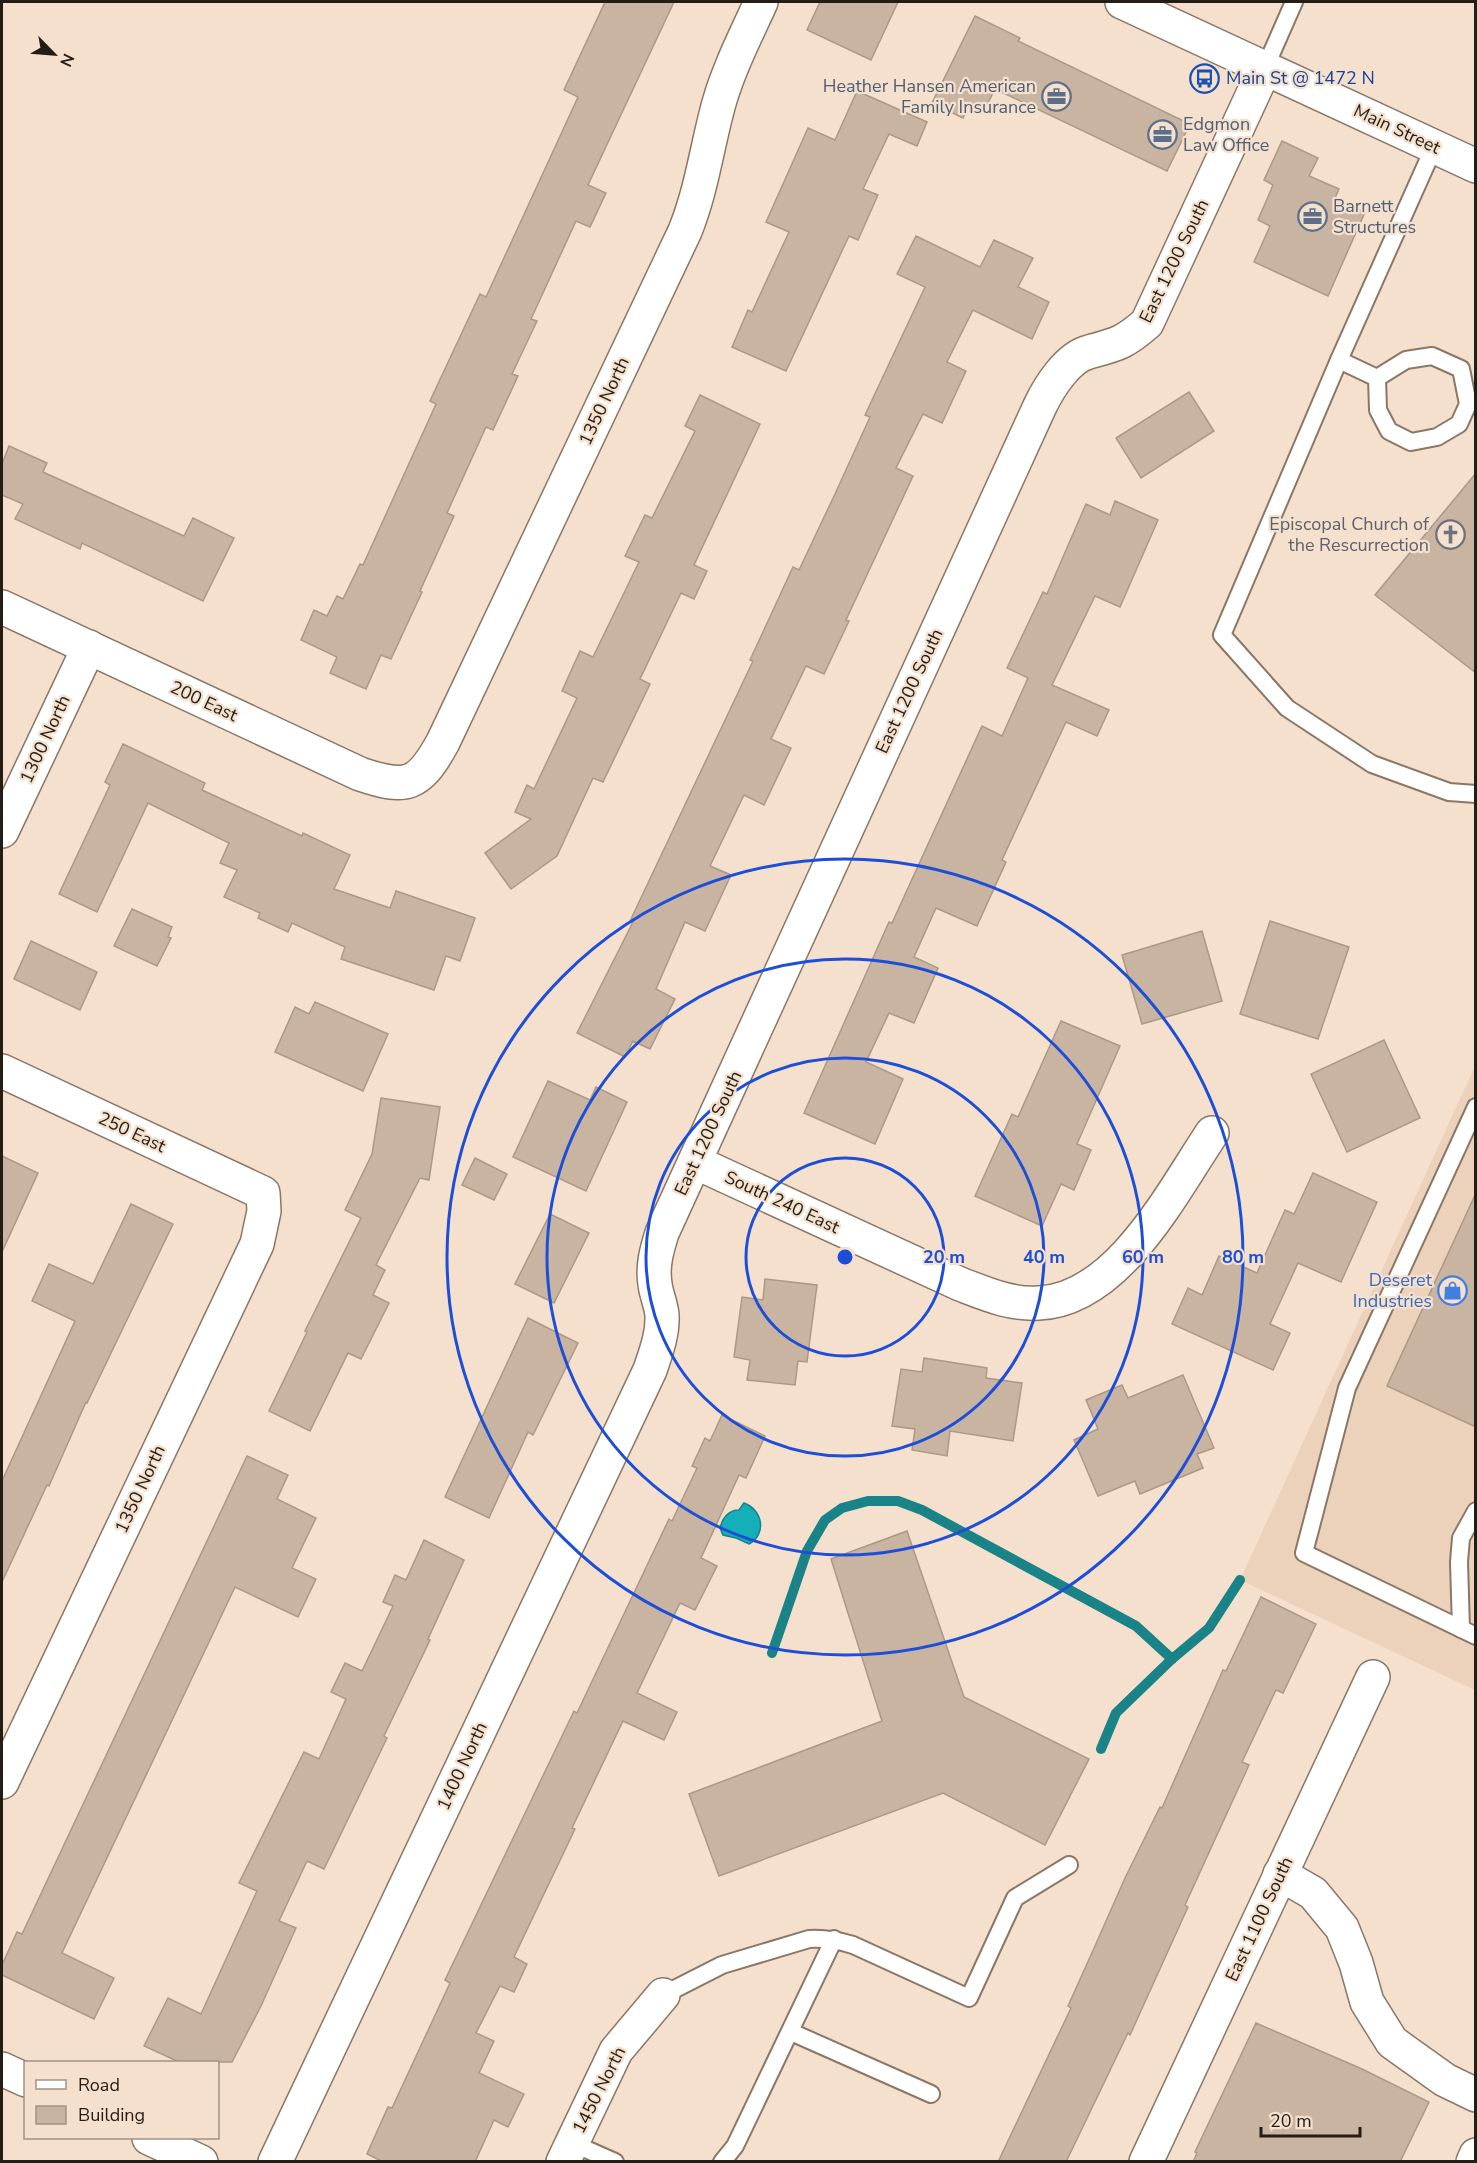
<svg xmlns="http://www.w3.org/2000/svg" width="1477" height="2163" font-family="'Nunito Sans',sans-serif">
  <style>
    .built { fill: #ecd2ba }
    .water { fill: #14afb8; stroke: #198387; stroke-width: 1.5 }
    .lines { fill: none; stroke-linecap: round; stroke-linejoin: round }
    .stream { stroke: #198387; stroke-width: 10 }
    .building { fill: #c8b4a1; stroke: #ab9886; stroke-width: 1.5 }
    .service-casing { stroke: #8a7766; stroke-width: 20 }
    .minor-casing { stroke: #8a7766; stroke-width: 36 }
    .secondary-casing { stroke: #8a7766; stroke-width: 36 }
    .service { stroke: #fff; stroke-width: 16 }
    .minor { stroke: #fff; stroke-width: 33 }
    .secondary { stroke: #fff; stroke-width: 33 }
    .ring { fill: none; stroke: #1d4ed8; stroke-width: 3 }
    .labels { text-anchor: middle; stroke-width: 4.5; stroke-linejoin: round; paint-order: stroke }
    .transit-label { font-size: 18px; fill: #164399; stroke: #f4e0cc; text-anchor: start }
    .service-label { font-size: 18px; fill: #4e5e75; stroke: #f4e0cc; text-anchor: start }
    .street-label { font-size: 18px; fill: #241d16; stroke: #f4e0cc }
    .worship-label { font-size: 18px; fill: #5b616d; stroke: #f4e0cc; text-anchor: end }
    .shop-label { font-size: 18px; fill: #366cbe; stroke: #f4e0cc; text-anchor: end }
    .centre { fill: #1d4ed8; stroke: #f4e0cc; stroke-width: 3 }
    .ring-label { font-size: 18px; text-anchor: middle; font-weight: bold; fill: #1d4ed8; stroke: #f4e0cc; stroke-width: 4.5; stroke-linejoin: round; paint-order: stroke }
  </style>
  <rect width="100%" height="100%" fill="#f4e0cc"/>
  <path class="built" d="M1475 1066V1690L1240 1580Z"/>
  <path class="water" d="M744 1503C763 1510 767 1534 749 1544L736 1538 723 1535 720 1528C722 1519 728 1510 739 1510Z"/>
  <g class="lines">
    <g class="stream">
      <path d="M772 1653 807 1551 825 1520 842 1508 868 1501H898L922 1510 1136 1626 1172 1659"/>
      <path d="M1101 1749 1116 1713 1172 1659 1209 1628 1240 1580"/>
    </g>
  </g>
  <g class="building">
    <path d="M605 2H674L588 185 606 193 590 227 576 221 531 319 537 321 512 374 518 376 493 430 486 427 447 513 454 516 420 591 422 592 391 659 381 655 366 689 330 673 337 657 301 640 314 610 327 616 337 596 343 599 360 564 363 565 436 404 430 401 480 294 486 297 578 97 564 90Z"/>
    <path d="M820 2H898L871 60 807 30Z"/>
    <path d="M975 16 1020 38 1018 41 1190 124 1167 171 995 89 983 113 969 106 963 118 932 103Z"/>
    <path d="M857 91 927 122 917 146 889 134 863 189 878 195 858 240 849 236 786 371 732 347 748 310 752 312 789 232 766 222 808 128 835 140Z"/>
    <path d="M1282 141 1318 158 1309 176 1339 189 1335 198 1365 212 1328 296 1254 262 1270 226 1258 220 1273 185 1264 180Z"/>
    <path d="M916 236 980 267 994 240 1033 258 1018 287 1049 302 1032 339 973 310 947 362 966 371 942 423 923 414 896 468 913 476 846 620 849 621 824 674 806 666 771 739 791 748 764 805 744 795 710 866 731 875 705 931 685 922 656 989 675 999 650 1049 633 1041 625 1057 577 1033 634 920 631 919 753 661 750 660 793 567 799 570 835 494 870 417 865 415 925 287 897 274Z"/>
    <path d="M1189 392 1214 431 1141 478 1116 438Z"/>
    <path d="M700 395 760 424 694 565 707 571 694 599 681 593 640 679 650 684 603 782 593 778 557 856 511 889 485 853 531 819 515 812 527 785 534 789 577 698 562 691 580 651 593 657 639 562 625 556 645 515 652 518 695 431 685 426Z"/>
    <path d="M9 446 47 463 43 472 184 536 193 518 234 538 203 601 82 543 80 549 15 519 23 504 2 495V464Z"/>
    <path d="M1476 473V673L1375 595Z"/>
    <path d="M1115 501 1158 520 1120 607 1095 596 1052 685 1109 710 1097 736 1066 722 1002 860 1006 862 977 926 936 908 914 957 938 968 914 1023 889 1013 866 1062 903 1079 875 1144 804 1113 889 922 892 923 982 726 1002 736 1028 678 1007 668 1043 592 1047 594 1086 504 1110 515Z"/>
    <path d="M123 744 205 783 202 790 302 836 303 833 350 855 334 889 390 908 396 891 475 918 460 961 446 956 434 990 341 959 345 947 292 923 288 932 258 918 260 913 224 897 237 870 220 863 229 843 148 803 97 912 59 894 110 785 105 782Z"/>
    <path d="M132 909 172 927 168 937 171 938 157 966 114 946Z"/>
    <path d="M1270 921 1349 947 1318 1039 1240 1014Z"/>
    <path d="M1202 931 1222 1001 1142 1024 1122 955Z"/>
    <path d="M31 941 97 972 80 1010 14 979Z"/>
    <path d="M315 1002 388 1034 363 1091 275 1052 295 1007 309 1014Z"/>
    <path d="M1061 1021 1120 1046 1077 1144 1091 1150 1074 1190 1061 1184 1042 1226 975 1196 1012 1114 1018 1117Z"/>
    <path d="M1384 1040 1420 1118 1347 1152 1311 1074Z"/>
    <path d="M548 1081 590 1100 596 1087 627 1102 586 1191 513 1157Z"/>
    <path d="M381 1098 440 1107 429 1180 420 1178 376 1265 385 1270 373 1295 389 1303 361 1359 348 1353 310 1431 269 1411 307 1332 305 1331 361 1218 345 1210 372 1154Z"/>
    <path d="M2 1156 38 1173 2 1252Z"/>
    <path d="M475 1158 507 1174 494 1200 462 1185Z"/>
    <path d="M1313 1173 1377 1202 1341 1282 1298 1263 1270 1324 1290 1333 1273 1370 1172 1324 1188 1288 1202 1295 1219 1256 1257 1273 1285 1210 1294 1214Z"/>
    <path d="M1476 1193V1427L1387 1386Z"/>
    <path d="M131 1204 173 1224 87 1403 86 1402 49 1486 47 1485 2 1582V1481L75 1321 32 1301 49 1264 93 1284Z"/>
    <path d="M550 1214 589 1233 554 1303 515 1284Z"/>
    <path d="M765 1279 817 1285 807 1362 798 1361 795 1385 747 1380 750 1360 734 1357 742 1297 763 1300Z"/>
    <path d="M528 1318 578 1343 533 1435 528 1432 489 1518 445 1497Z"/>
    <path d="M924 1358 987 1368 986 1378 1022 1383 1013 1441 950 1431 947 1456 912 1450 915 1429 892 1426 901 1369 922 1372Z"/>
    <path d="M1183 1375 1214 1448 1197 1454 1203 1468 1140 1494 1135 1481 1098 1496 1074 1440 1098 1429 1086 1400 1122 1385 1128 1398Z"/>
    <path d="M722 1415 765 1436 746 1478 739 1475 701 1558 717 1566 695 1610 680 1603 637 1693 677 1712 664 1740 623 1721 572 1828 575 1829 514 1957 527 1964 514 1992 500 1986 476 2033 494 2041 479 2073 524 2094 508 2127 494 2120 475 2162H383L367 2154 388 2107 392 2108 450 1983 445 1980 528 1807 574 1711 577 1713 669 1519 672 1521 697 1468 692 1466 705 1438 710 1441Z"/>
    <path d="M247 1456 288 1475 277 1499 316 1518 292 1568 316 1579 298 1617 235 1587 62 1953 114 1978 94 2019 2 1975V1965L17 1932 22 1934Z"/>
    <path d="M907 1531 964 1697 1089 1759 1045 1845 943 1793 719 1876 689 1794 882 1721 831 1559Z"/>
    <path d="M424 1540 464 1560 428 1639 430 1640 384 1736 387 1738 324 1869 307 1861 279 1921 296 1928 261 2006 232 2062H179L144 2046 168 1998 201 2014 257 1891 239 1883 304 1752 319 1759 346 1699 331 1692 345 1663 362 1671 393 1606 383 1602 395 1575 406 1580Z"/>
    <path d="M1261 1597 1316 1624 1283 1693 1276 1690 1242 1762 1249 1765 1185 1905 1188 1907 1130 2035 1128 2033 1066 2162H998L1071 2008 1068 2006 1095 1946 1125 1878 1160 1807 1162 1808 1223 1670 1226 1671Z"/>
    <path d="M1256 2023 1362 2069 1429 2102 1400 2162H1193L1197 2153 1195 2152Z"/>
  </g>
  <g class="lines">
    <defs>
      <g id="service">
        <path d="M1265 68 1294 2"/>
        <path d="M1434 147 1339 360 1222 635 1287 708 1372 764 1449 792 1476 794"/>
        <path d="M1339 360 1377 378 1406 360 1432 356 1461 369 1468 404 1459 424 1437 437 1411 442 1389 431 1378 410 1377 378"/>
        <path d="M1476 1107 1347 1388 1304 1553 1476 1636"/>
        <path d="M1461 1629 1459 1562 1461 1538 1476 1511"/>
        <path d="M663 1995 722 1965 809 1939C825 1938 837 1940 853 1945L969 1998 1015 1898 1069 1865"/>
        <path d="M791 2032 931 2094"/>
        <path d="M572 2143 615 2162"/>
        <path d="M722 2162 735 2146 834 1939"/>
      </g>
      <g id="minor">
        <path d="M2 607 360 774C407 790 419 786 443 742L685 231C702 189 707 146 719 103 729 68 746 35 761 2"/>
        <path d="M2 831 89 647"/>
        <path d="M2 1071 263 1193 264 1211 257 1244 2 1782"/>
        <path d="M695 1162 960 1284C986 1294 1011 1305 1039 1303 1118 1300 1173 1191 1212 1133"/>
        <path d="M1280 1874 1313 1893 1342 1928 1356 1963 1367 2002 1392 2042 1445 2080 1476 2095"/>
        <path d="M2 2069 26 2080"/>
        <path d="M149 2138 201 2162"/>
        <path d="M275 2162 650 1370C656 1352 663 1334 662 1315 661 1304 656 1294 655 1284 652 1266 657 1249 662 1233L1040 406C1049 387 1068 357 1089 352 1118 344 1124 343 1147 323L1265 68"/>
        <path d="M563 2162 616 2051 663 1995"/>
        <path d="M1146 2162 1373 1677"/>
        <path d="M1473 2162 1476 2155"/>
      </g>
      <path id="secondary" d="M1122 2 1476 166"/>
    </defs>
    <use href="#service" class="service-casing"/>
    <use href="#minor" class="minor-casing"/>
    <use href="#secondary" class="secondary-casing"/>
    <use href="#service" class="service"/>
    <use href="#minor" class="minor"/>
    <use href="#secondary" class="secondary"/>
  </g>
  <g class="ring">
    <circle cx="845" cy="1257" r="99"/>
    <circle cx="845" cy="1257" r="199"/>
    <circle cx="845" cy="1257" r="298"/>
    <circle cx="845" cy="1257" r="398"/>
  </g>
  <defs>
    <symbol id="bus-ring" viewBox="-11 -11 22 22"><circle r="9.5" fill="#f4e0cc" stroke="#1a4fb4" stroke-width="1.5"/><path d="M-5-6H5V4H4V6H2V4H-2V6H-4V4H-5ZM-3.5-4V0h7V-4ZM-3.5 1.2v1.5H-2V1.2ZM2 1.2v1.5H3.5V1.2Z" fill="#1a4fb4"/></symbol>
    <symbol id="office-ring" viewBox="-11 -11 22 22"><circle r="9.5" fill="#f4e0cc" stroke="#5c6f8a" stroke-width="1.5"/><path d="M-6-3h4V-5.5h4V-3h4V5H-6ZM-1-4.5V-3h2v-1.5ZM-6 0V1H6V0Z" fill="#5c6f8a"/></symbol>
    <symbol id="church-ring" viewBox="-11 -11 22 22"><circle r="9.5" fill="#f4e0cc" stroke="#6b7280" stroke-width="1.5"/><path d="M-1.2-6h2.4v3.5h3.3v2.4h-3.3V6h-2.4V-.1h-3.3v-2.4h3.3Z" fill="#6b7280"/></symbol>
    <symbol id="shop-ring" viewBox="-11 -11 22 22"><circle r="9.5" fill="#f4e0cc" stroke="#3f7fe0" stroke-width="1.5"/><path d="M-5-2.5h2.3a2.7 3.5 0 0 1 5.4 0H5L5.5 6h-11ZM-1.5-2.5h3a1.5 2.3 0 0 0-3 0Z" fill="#3f7fe0"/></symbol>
  </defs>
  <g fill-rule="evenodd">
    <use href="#bus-ring" x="1188" y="62" width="33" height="33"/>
    <use href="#office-ring" x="1040" y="80" width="33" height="33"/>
    <use href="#office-ring" x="1146" y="118" width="33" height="33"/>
    <use href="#office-ring" x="1296" y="200" width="33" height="33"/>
    <use href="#church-ring" x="1434" y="518" width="33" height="33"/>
    <use href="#shop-ring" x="1436" y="1274" width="33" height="33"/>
  </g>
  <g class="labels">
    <g class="transit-label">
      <text x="1226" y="84">Main St @ 1472 N</text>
    </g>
    <g class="service-label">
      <text x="1036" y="92" text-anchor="end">Heather Hansen American<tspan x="1036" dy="21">Family Insurance</tspan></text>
      <text x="1183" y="130">Edgmon<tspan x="1183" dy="21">Law Office</tspan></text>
      <text x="1333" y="212">Barnett<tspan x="1333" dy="21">Structures</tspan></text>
    </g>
    <g class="street-label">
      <text transform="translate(1397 129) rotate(25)" y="6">Main Street</text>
      <text transform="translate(1174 261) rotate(-64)" y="6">East 1200 South</text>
      <text transform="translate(604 401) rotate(-65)" y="6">1350 North</text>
      <text transform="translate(909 691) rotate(-65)" y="6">East 1200 South</text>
      <text transform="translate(204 701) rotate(25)" y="6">200 East</text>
      <text transform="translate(45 739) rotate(-65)" y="6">1300 North</text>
      <text transform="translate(132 1132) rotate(25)" y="6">250 East</text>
      <text transform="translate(708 1133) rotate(-65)" y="6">East 1200 South</text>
      <text transform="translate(782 1202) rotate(25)" y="6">South 240 East</text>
      <text transform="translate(140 1489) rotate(-65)" y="6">1350 North</text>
      <text transform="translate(462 1766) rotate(-65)" y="6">1400 North</text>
      <text transform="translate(1259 1919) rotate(-65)" y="6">East 1100 South</text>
      <text transform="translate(599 2090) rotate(-63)" y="6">1450 North</text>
    </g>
    <g class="worship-label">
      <text x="1429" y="530">Episcopal Church of<tspan x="1429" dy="21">the Rescurrection</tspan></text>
    </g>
    <g class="shop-label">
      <text x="1432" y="1286">Deseret<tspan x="1432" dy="21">Industries</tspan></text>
    </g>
  </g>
  <circle cx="845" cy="1257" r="9" class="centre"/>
  <g class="ring-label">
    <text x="944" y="1263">20 m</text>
    <text x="1044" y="1263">40 m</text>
    <text x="1143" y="1263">60 m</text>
    <text x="1243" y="1263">80 m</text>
  </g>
  <rect width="1477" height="2163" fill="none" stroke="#241d16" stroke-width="6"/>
  <rect x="24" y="2061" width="195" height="78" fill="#f4e0cc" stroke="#a19283" stroke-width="1.5"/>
  <rect x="36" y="2080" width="30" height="9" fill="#ffffff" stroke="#a19283" stroke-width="1.5"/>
  <text x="78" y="2091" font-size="18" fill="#241d16">Road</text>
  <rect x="36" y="2106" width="30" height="18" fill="#c8b4a1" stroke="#a19283" stroke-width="1.5"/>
  <text x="78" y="2121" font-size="18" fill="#241d16">Building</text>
  <g transform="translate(54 54) rotate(115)" stroke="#f4e0cc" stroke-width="4.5" paint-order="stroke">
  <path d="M0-4.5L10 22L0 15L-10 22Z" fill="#241d16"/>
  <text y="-9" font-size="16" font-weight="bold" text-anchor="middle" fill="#241d16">N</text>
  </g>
  <path d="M1261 2127v9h99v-9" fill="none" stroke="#241d16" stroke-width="3"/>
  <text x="1270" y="2127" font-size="18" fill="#241d16" stroke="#f4e0cc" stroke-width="4.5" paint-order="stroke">20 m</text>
</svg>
